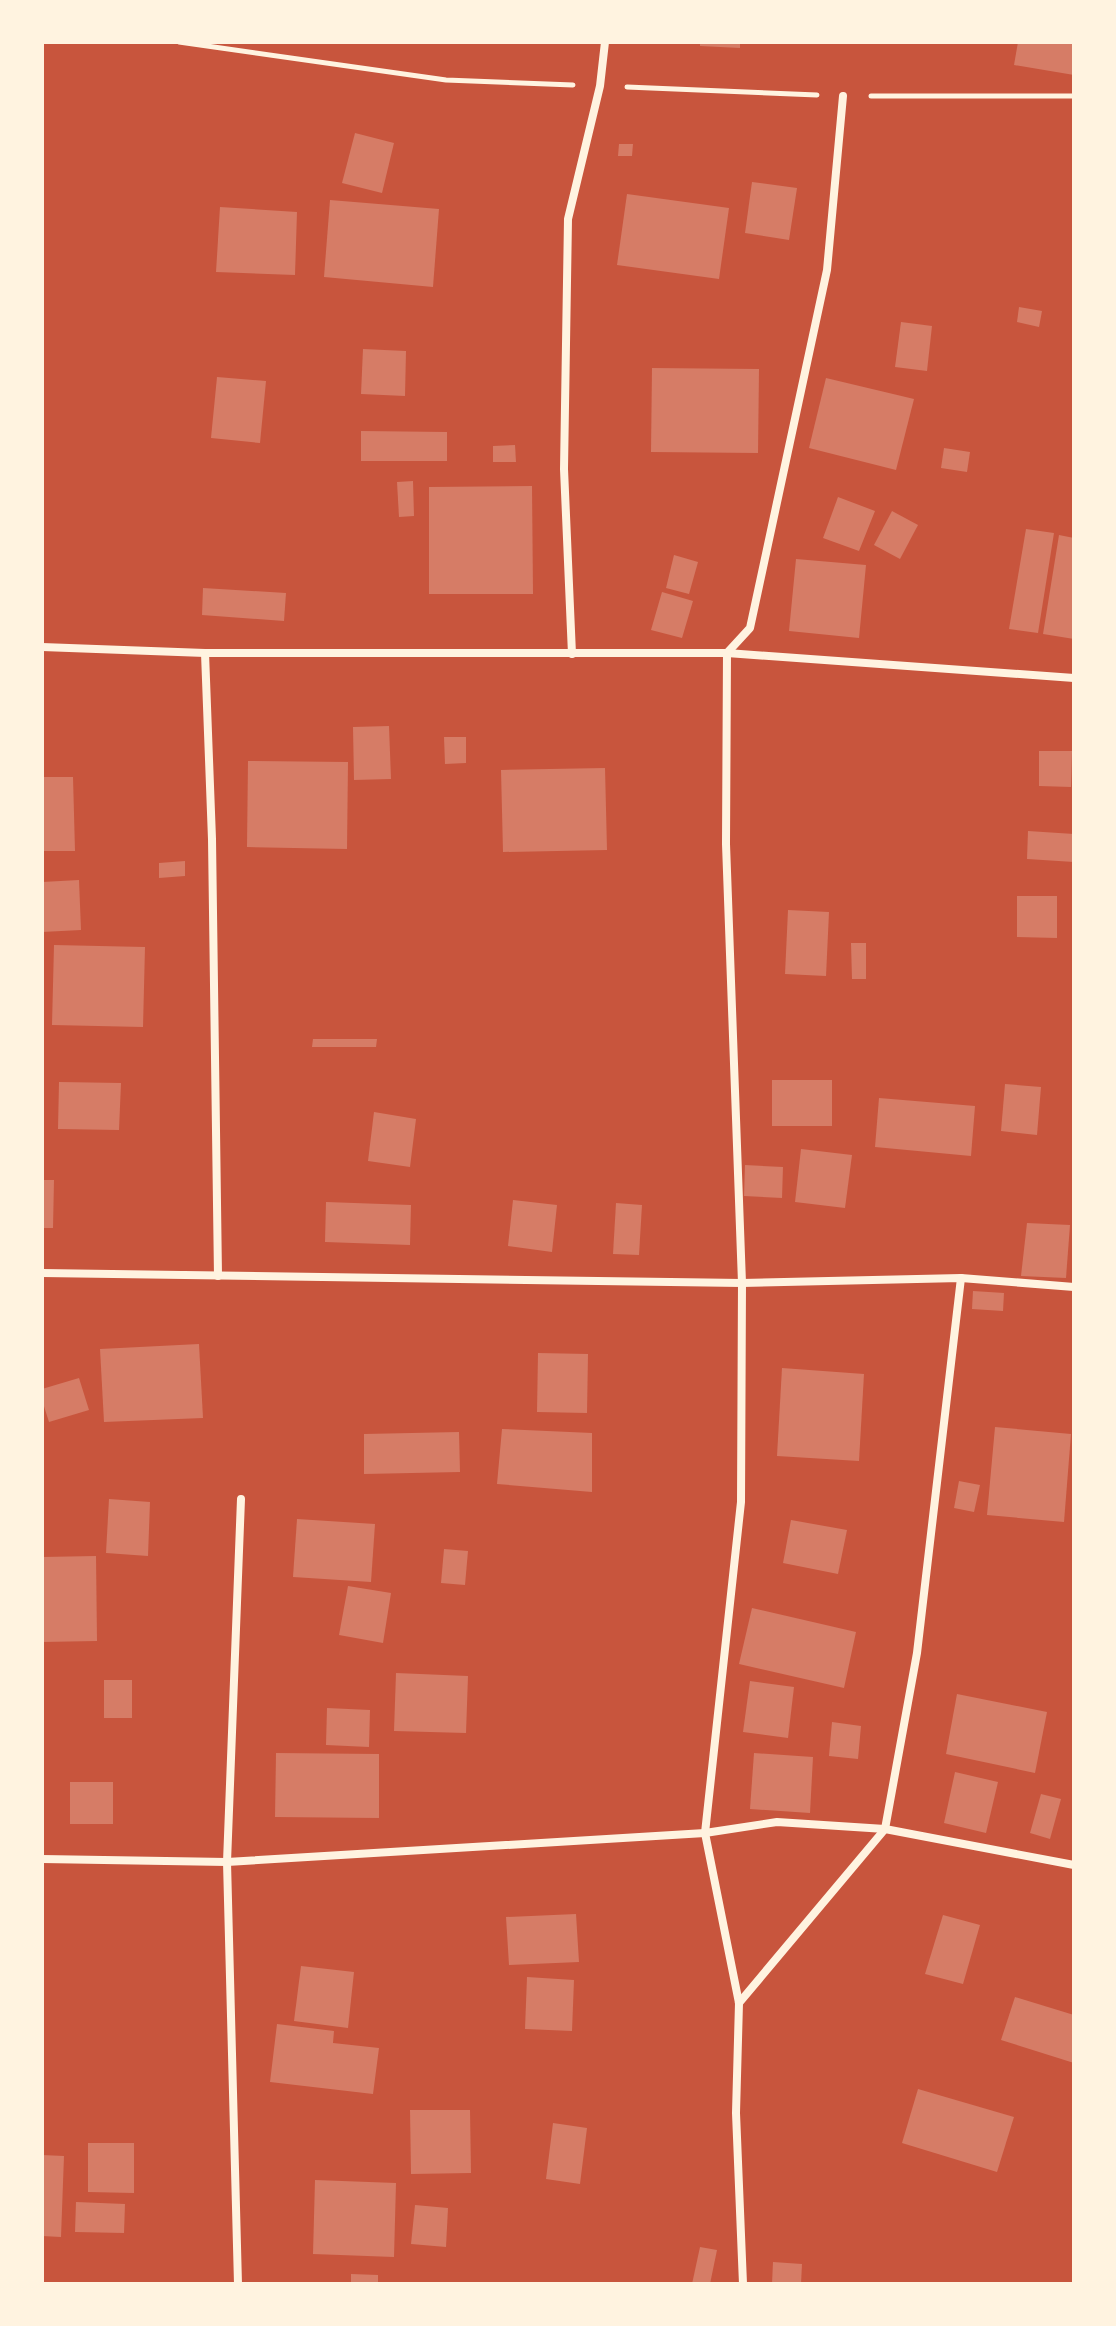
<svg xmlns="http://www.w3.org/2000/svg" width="1116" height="2326" font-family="'Asap Condensed',sans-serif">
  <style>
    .building { fill: #d67c66 }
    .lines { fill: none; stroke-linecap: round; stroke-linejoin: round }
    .path { stroke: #fff3e0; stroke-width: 5 }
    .minor { stroke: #fff3e0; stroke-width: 8 }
  </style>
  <rect width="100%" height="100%" fill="#c8553d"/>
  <g class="building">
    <path d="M700 42H740V48L700 46Z"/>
    <path d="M1018 42H1074V75L1014 65Z"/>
    <path d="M355 133 394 143 382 193 342 183Z"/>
    <path d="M619 144H633L632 156H618Z"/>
    <path d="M752 182 797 188 789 240 745 233Z"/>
    <path d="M627 194 729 208 719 279 617 265Z"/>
    <path d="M330 200 439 209 433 287 324 277Z"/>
    <path d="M220 207 297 212 295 275 216 272Z"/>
    <path d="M1019 307 1042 311 1039 327 1017 322Z"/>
    <path d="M901 322 932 326 927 371 895 367Z"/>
    <path d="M363 349 406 351 405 396 361 394Z"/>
    <path d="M652 368 759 369 758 453 651 452Z"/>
    <path d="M217 377 266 381 260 443 211 438Z"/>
    <path d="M826 378 914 399 896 470 809 448Z"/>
    <path d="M361 431 447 432V461H361Z"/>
    <path d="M515 445 516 462H493V446Z"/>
    <path d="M944 448 970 452 967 472 941 468Z"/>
    <path d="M413 481 414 516 399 517 397 482Z"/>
    <path d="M532 486 533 594H429V487Z"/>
    <path d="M838 497 875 511 859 551 823 538Z"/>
    <path d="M892 511 918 525 900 559 874 545Z"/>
    <path d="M1026 529 1054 533 1038 633 1009 629Z"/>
    <path d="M1059 535 1074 538V639L1043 634Z"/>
    <path d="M674 555 698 562 689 594 666 588Z"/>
    <path d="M796 559 866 565 859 638 789 631Z"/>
    <path d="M203 588 286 593 284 621 202 615Z"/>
    <path d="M662 592 693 601 682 638 651 630Z"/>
    <path d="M389 726 391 779 354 780 353 727Z"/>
    <path d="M444 737H466V763L445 764Z"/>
    <path d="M1039 751H1072L1071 787 1039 786Z"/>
    <path d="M248 761 348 762 347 849 247 847Z"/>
    <path d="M605 768 607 850 503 852 501 770Z"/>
    <path d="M42 777H73L75 851H42Z"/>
    <path d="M1028 831 1074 834V862L1027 859Z"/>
    <path d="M185 861V876L159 878V863Z"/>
    <path d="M79 880 81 930 42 932V882Z"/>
    <path d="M1017 896H1057V938L1017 937Z"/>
    <path d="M788 910 829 912 826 976 785 974Z"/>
    <path d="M851 943H866V979H852Z"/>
    <path d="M54 945 145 947 143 1027 52 1025Z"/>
    <path d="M313 1039H377L376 1047H312Z"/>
    <rect x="772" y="1080" width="60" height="46"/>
    <path d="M59 1082 121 1083 119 1130 58 1129Z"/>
    <path d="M1005 1084 1041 1087 1037 1135 1001 1131Z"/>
    <path d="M879 1098 975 1106 971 1156 875 1147Z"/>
    <path d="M374 1112 416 1119 410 1167 368 1161Z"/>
    <path d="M801 1149 852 1155 845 1208 795 1202Z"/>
    <path d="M745 1165 783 1167 782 1198 744 1196Z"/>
    <path d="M42 1180H54L53 1228H42Z"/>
    <path d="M513 1200 557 1205 552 1252 508 1246Z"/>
    <path d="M326 1202 411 1205 410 1245 325 1242Z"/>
    <path d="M616 1203 642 1205 639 1255 613 1254Z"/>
    <path d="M1027 1223 1070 1225 1066 1278 1021 1276Z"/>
    <path d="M973 1291 1004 1293 1003 1311 972 1309Z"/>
    <path d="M199 1344 203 1418 104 1422 100 1349Z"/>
    <path d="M538 1353 588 1354 587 1413 537 1412Z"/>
    <path d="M782 1368 864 1374 859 1461 777 1456Z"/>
    <path d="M79 1378 89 1410 49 1422 42 1400V1389Z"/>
    <path d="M995 1427 1071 1434 1064 1522 987 1515Z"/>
    <path d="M502 1429 592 1433V1492L497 1484Z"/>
    <path d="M459 1432 460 1472 364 1474V1434Z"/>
    <path d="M959 1481 980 1485 974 1512 954 1508Z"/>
    <path d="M109 1499 150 1502 148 1556 106 1553Z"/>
    <path d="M297 1519 375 1524 371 1582 293 1577Z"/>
    <path d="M791 1520 847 1530 838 1574 783 1563Z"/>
    <path d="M444 1549 468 1551 465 1585 441 1583Z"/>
    <path d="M96 1556 97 1641 42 1642V1557Z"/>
    <path d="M348 1586 391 1593 383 1643 339 1635Z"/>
    <path d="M752 1608 856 1632 844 1688 739 1664Z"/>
    <path d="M396 1673 468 1676 466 1733 394 1731Z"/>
    <rect x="104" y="1680" width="28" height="38"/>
    <path d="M750 1681 794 1687 788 1738 743 1732Z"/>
    <path d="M957 1694 1047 1712 1035 1773 946 1754Z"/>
    <path d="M327 1708 370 1710 369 1747 326 1745Z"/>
    <path d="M832 1722 861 1726 858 1759 829 1756Z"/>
    <path d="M276 1753 379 1754V1818L275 1817Z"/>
    <path d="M754 1753 813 1757 810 1813 750 1809Z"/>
    <path d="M955 1772 998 1782 986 1833 944 1823Z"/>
    <rect x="70" y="1782" width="43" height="42"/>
    <path d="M1041 1794 1061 1799 1050 1839 1030 1833Z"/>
    <path d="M576 1914 579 1962 509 1965 506 1917Z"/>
    <path d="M943 1915 980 1925 963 1984 925 1974Z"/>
    <path d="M301 1966 354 1972 348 2028 294 2021Z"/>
    <path d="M527 1977 574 1980 572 2031 525 2029Z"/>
    <path d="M1015 1997 1074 2015V2063L1001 2040Z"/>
    <path d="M277 2024 334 2031 333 2043 379 2048 373 2094 270 2082Z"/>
    <path d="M918 2089 1014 2117 997 2172 902 2143Z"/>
    <path d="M410 2110H470L471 2173 411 2174Z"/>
    <path d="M553 2123 587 2128 580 2184 546 2179Z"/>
    <path d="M88 2143H134V2193L88 2192Z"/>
    <path d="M42 2155 64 2156 61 2237 42 2236Z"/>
    <path d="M315 2180 396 2183 394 2257 313 2254Z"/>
    <path d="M76 2202 125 2204 124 2233 75 2232Z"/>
    <path d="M415 2205 448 2208 446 2247 411 2244Z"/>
    <path d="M700 2247 717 2250 710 2284H692Z"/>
    <path d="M773 2262 802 2264 801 2284H772Z"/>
    <path d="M351 2274 378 2275V2284H351Z"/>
  </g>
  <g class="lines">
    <g class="path">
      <path d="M179 42 446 80 573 85"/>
      <path d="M627 87 817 95"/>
      <path d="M871 96H1074"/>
    </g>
    <g class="minor">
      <path d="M42 647 205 653H727L1074 678"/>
      <path d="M205 653 212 839 218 1276"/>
      <path d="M572 654 564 469 568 219 600 86 605 42"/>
      <path d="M42 1273 742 1283 961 1278 1074 1287"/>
      <path d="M42 1859 227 1862 705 1833 777 1822 885 1829 1074 1865"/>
      <path d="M739 2003 885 1829 917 1653 961 1278"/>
      <path d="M238 2284 227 1862 241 1499"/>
      <path d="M743 2284 736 2113 739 2003 705 1833 741 1502 742 1283 726 844 727 653 750 628 827 270 843 96"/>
    </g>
  </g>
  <rect width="1116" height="2326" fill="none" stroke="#fff3e0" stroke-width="88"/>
</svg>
